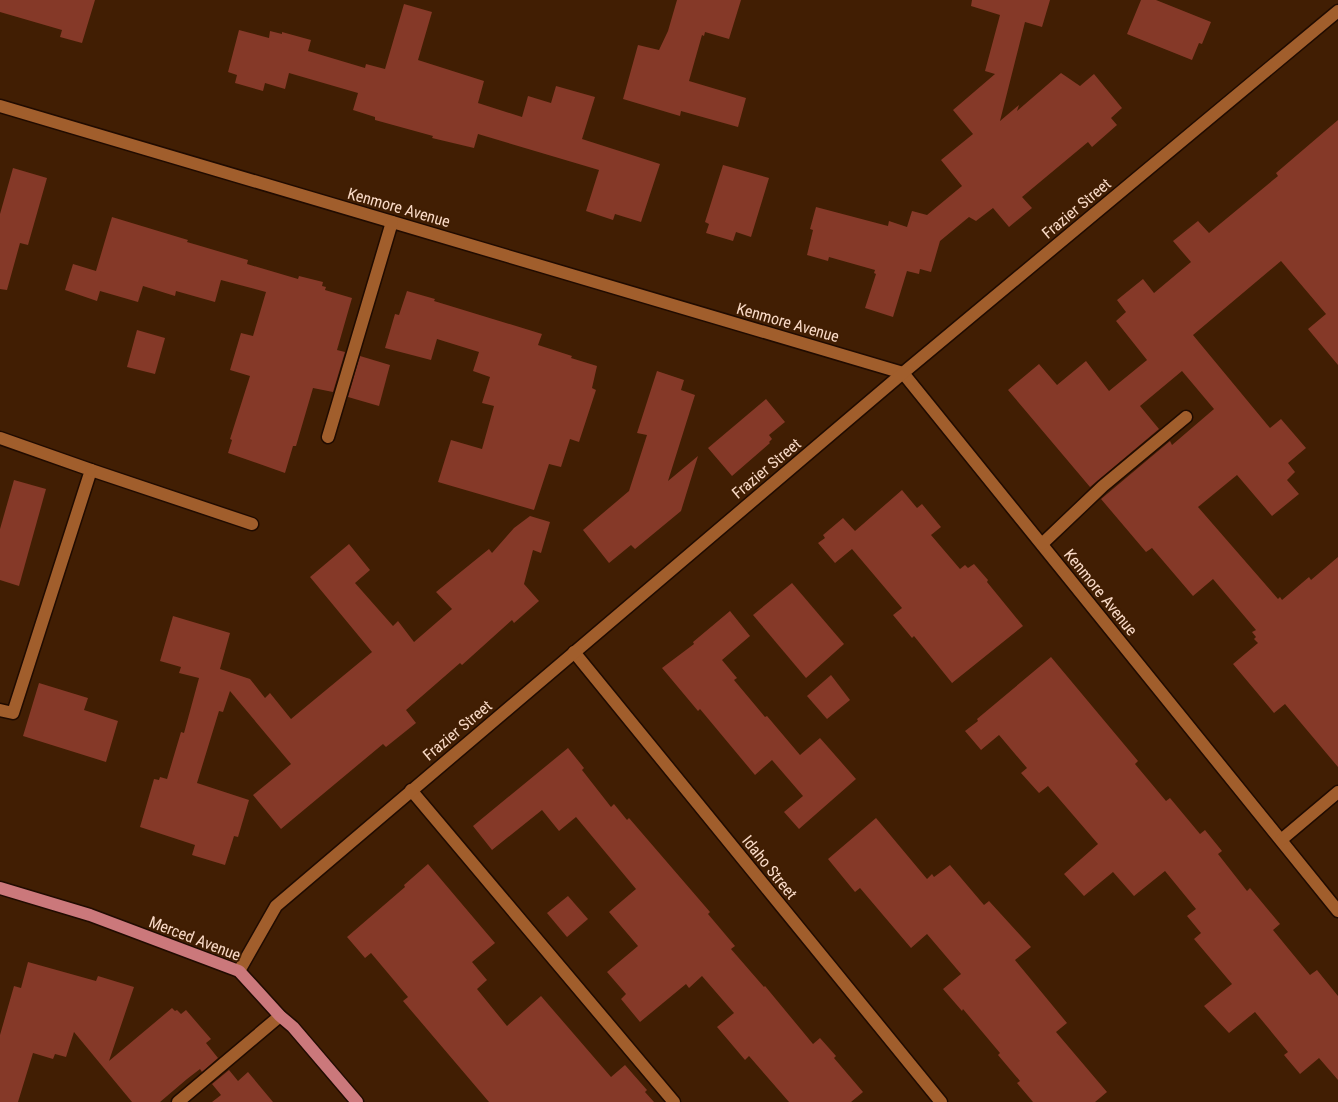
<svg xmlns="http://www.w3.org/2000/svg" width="1338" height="1102" font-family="'Roboto Condensed',sans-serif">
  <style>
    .building { fill: #853928 }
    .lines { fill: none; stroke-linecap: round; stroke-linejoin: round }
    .minor-casing { stroke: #200b00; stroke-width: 15 }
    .major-casing { stroke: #200b00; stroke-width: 15 }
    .minor { stroke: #a15e2c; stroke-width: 12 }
    .major { stroke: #cb787b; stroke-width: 12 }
    .labels { text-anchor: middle; stroke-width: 4; stroke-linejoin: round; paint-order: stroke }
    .street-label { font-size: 16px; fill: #f9dac7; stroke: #411e03 }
  </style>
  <rect width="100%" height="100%" fill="#411e03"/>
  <g class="building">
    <path d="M0 0H95L82 43 60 37 62 30 0 12Z"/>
    <path d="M677 0H741L729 39 705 32 704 36 702 35 689 81 746 98 738 127 681 111 680 116 623 99 638 45 659 50 668 31Z"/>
    <path d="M972 0H1050L1042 27 1025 22 1000 121 1019 105 1017 111 1061 73 1080 86 1094 74 1122 108 1111 118 1117 125 1092 147 1088 142 1022 197 1032 208 1009 227 993 208 976 221 969 217 940 241 931 272 920 269 919 274 907 271 893 317 865 308 876 274 874 273 875 270 829 257 828 261 807 255 813 230 810 229 816 207 888 226 889 221 907 227 912 211 927 215 962 186 941 160 973 134 953 110 995 74 985 71 1000 15 971 6Z"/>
    <path d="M1141 0H1156L1211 22 1202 44 1199 43 1192 60 1127 34Z"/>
    <path d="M404 4 432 12 418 60 484 81 478 103 522 117 528 96 551 103 556 86 595 97 582 139 660 164 641 222 615 214 613 220 586 211 599 170 478 134 474 148 432 138 433 136 375 120V117L353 110 358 93 289 73 285 89 265 83 263 91 235 83 237 75 228 72 239 30 269 38 270 31 282 34V32L311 40 308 51 365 68 366 64 385 69Z"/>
    <path d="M1338 120V365L1308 329 1326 314 1281 261 1193 335 1270 428 1281 419 1306 448 1288 463 1295 472 1287 480 1299 494 1272 516 1237 475 1198 507 1278 599 1280 597 1282 600 1309 577 1311 580 1338 557V767L1285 704 1274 713 1233 664 1258 643 1254 639 1256 637 1252 632 1256 630 1213 579 1193 596 1152 548 1146 552 1101 499 1170 441 1172 445 1214 409 1182 371 1140 406 1159 429 1090 487 1008 390 1039 364 1057 385 1086 361 1109 391 1147 360 1116 321 1126 312 1117 300 1143 279 1154 293 1191 262 1173 241 1198 221 1209 233 1278 176 1276 173Z"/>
    <path d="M723 165 769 178 751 237 736 232 733 241 706 233 709 224 705 222Z"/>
    <path d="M13 168 47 178 28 245 20 243 7 290 0 289V214Z"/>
    <path d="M112 217 188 240 187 242 248 260 247 264 298 279 299 276 323 282 322 286 326 287 325 290 352 298 337 350 345 352 333 392 313 388 296 446H293L285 473 228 453 232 440 230 439 250 376 230 370 241 333 253 336 266 292 221 280 215 302 176 291 175 296 143 286 138 302 100 291 97 301 65 290 73 264 96 271Z"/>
    <path d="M407 291 435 299 434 301 542 334 538 345 572 356 571 358 597 366 592 388 596 390 579 442 570 439 561 467 549 464 534 510 438 482 451 440 482 449 494 406 482 403 490 377 473 371 479 352 437 339 431 360 385 348 395 314 399 315Z"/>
    <path d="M137 330 165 338 155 374 127 367Z"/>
    <path d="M360 356 390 365 379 406 348 397Z"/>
    <path d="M657 371 684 380 681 390 695 395 668 481 698 456 681 511 635 549 631 545 609 563 583 530 629 491 647 435 637 433Z"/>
    <path d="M766 399 785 422 769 435 772 439 769 442 770 443 732 476 708 448Z"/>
    <path d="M14 480 46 489 19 586 0 580V529Z"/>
    <path d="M902 490 917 508 922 504 941 527 931 535 960 569 965 565 968 568 974 564 988 580 987 582 1023 626 952 683 914 636 912 638 893 615 902 608 852 549 835 563 818 543 825 538 823 535 843 518 855 531Z"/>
    <path d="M530 516 550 522 541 553 533 550 524 584 539 601 514 623 512 620 462 665 460 663 406 710 416 723 386 747 383 744 281 829 253 795 291 764 230 691 223 712 219 711 197 783 249 800 238 837 234 836 225 865 192 855 195 845 140 827 154 779 159 780 160 777 167 779 181 732 184 733 199 678 179 673 181 667 160 661 173 616 230 633 220 669 250 679 265 698 270 693 291 719 372 652 310 577 349 544 370 570 355 583 393 626 398 621 414 642 452 609 436 592 489 549 492 553 514 528Z"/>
    <path d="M792 583 844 644 806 678 753 615Z"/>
    <path d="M730 611 750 636 722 660 737 678 734 680 765 717 767 716 800 755 820 738 856 779 799 829 784 812 803 796 772 760 755 775 700 709 698 711 662 668 694 644 693 642Z"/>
    <path d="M1051 657 1138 761 1135 764 1166 801 1170 798 1200 834 1205 830 1222 851 1218 854 1247 891 1250 888 1280 924 1273 930 1310 975 1317 970 1338 996V1080L1319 1058 1300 1074 1284 1055 1288 1052 1255 1012 1229 1033 1204 1006 1232 984 1194 939 1201 933 1187 916 1196 909 1165 871 1134 896 1113 872 1084 896 1064 874 1098 844 1048 786 1039 793 1021 773 1027 768 999 735 981 750 965 731 978 721 977 719Z"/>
    <path d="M831 675 850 700 827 719 807 696Z"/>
    <path d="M39 683 88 698 84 710 118 721 106 762 23 736Z"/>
    <path d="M568 748 584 768 582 770 611 807 614 804 627 820 629 818 710 912 708 914 735 946 731 949 764 987 765 986 813 1044 820 1038 836 1056 834 1058 863 1092 851 1102H789L749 1056 745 1060 717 1027 734 1013 702 976 689 988 686 984 640 1022 621 999 626 994 607 972 638 946 609 912 636 889 576 817 559 831 542 810 492 850 473 826Z"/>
    <path d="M876 818 927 879 932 874 934 877 950 865 984 905 989 901 1031 947 1015 960 1067 1023 1056 1032 1107 1092 1095 1102H1033L1017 1083 1020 1081 998 1055 1000 1053 963 1009 962 1011 943 989 961 974 927 934 911 948 860 888 855 892 828 859Z"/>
    <path d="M428 864 495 943 472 962 487 980 477 989 507 1026 541 996 611 1077 625 1065 647 1090 645 1092 654 1102H489L403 1001 408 997 371 953 365 958 347 937 405 887 404 885Z"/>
    <path d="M568 896 588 919 567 937 547 913Z"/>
    <path d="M28 962 96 981 98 976 134 987 109 1061 172 1008 175 1011 177 1010 181 1014 186 1010 211 1039 206 1043 218 1058 202 1072 200 1069 187 1079 160 1102H132L74 1032 66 1057 55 1054 53 1059 33 1053 18 1102H0V1035L14 986 21 988Z"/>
    <path d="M229 1070 238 1081 248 1072 273 1102H212L221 1095 212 1084Z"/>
  </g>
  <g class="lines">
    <defs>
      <g id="minor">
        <path d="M0 106 903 373 1338 911"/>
        <path d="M328 437 392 222"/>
        <path d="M0 438 91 470 13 713 0 710"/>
        <path d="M91 470 252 524"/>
        <path d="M1042 544 1103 486 1186 417"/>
        <path d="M574 652 941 1102"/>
        <path d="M411 790 674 1102"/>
        <path d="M1281 840 1338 792"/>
        <path d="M239 971 276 906 903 373 1338 11"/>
        <path d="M178 1102 280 1016"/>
      </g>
      <path id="major" d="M0 888 90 915 239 971 280 1016 293 1027 357 1102"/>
    </defs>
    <use href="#minor" class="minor-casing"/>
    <use href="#major" class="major-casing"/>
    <use href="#minor" class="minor"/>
    <use href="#major" class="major"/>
  </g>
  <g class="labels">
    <g class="street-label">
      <text transform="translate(399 207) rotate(16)" y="6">Kenmore Avenue</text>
      <text transform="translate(1076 208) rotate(-40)" y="6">Frazier Street</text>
      <text transform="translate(788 322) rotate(16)" y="6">Kenmore Avenue</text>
      <text transform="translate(766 468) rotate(-40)" y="6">Frazier Street</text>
      <text transform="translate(1101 592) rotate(51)" y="6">Kenmore Avenue</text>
      <text transform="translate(457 730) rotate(-40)" y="6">Frazier Street</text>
      <text transform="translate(770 867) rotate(51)" y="6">Idaho Street</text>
      <text transform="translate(195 938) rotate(21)" y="6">Merced Avenue</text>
    </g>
  </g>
</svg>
